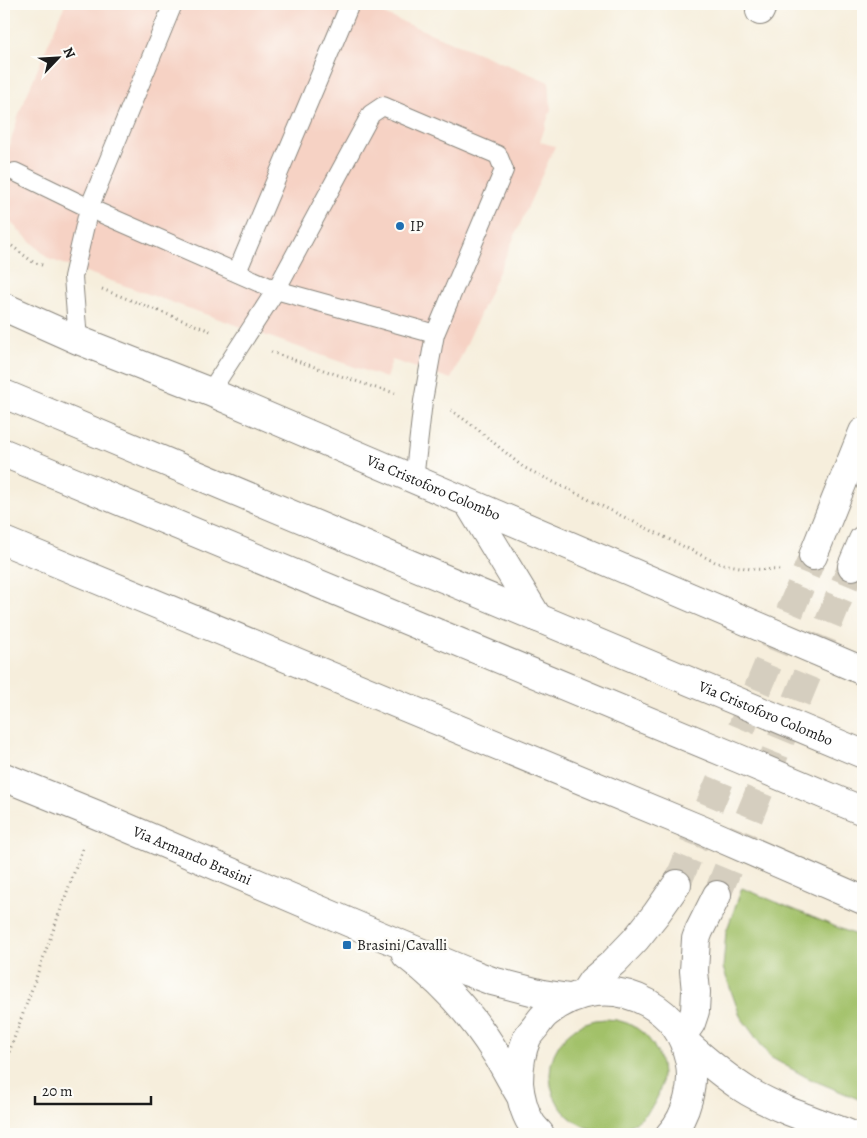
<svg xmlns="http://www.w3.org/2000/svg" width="867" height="1138" font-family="Alegreya,serif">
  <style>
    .built { fill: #f6d2c4 }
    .green { fill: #a2c169; stroke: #5f6e42 }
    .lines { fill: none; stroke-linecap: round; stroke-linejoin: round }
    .tertiary-tunnel { stroke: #d5cebf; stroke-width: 28; stroke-dasharray: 28 14; stroke-linecap: butt }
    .service-casing { stroke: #89857c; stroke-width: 20 }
    .minor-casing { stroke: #89857c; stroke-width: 30 }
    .tertiary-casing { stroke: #89857c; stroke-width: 30 }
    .secondary-casing { stroke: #89857c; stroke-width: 30 }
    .primary-casing { stroke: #89857c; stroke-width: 30 }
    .trunk-casing { stroke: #89857c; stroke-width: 30 }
    .path { stroke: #89857c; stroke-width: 3; stroke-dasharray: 1 4; stroke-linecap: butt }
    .service { stroke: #fff; stroke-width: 18 }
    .minor { stroke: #fff; stroke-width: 28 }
    .tertiary { stroke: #fff; stroke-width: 28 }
    .secondary { stroke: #fff; stroke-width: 28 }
    .primary { stroke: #fff; stroke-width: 28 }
    .trunk { stroke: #fff; stroke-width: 28 }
    .poi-dot { fill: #1f6fb2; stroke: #fdfcf7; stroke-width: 2 }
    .labels { text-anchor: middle; stroke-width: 5; stroke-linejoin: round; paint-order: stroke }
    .poi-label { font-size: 15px; fill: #1c1c1c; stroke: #fdfcf7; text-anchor: start }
    .street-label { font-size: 15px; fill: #1c1c1c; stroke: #fdfcf7 }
  </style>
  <rect width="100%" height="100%" fill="#fdfcf7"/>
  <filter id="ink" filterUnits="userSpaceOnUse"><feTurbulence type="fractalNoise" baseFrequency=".02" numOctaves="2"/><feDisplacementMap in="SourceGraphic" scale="10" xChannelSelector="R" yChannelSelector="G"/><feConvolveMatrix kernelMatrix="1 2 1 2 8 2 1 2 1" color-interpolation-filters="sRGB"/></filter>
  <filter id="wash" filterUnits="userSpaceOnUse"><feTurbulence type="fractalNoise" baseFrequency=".0096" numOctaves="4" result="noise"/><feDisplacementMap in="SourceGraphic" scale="20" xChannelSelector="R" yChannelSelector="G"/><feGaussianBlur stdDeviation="1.12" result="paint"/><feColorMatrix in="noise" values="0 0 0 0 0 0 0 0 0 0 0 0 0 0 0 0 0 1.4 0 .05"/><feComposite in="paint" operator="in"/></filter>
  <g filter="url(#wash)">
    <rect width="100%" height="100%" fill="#f6eedc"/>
    <path class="built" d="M65 4H382L379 12 549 82 551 109 540 142 555 146 451 379 392 360 386 378 49 259 4 216V163L20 111Z"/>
    <g class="green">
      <path d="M742 888 863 938V1101L808 1078 770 1057 740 1016 723 968 726 932Z"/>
      <circle cx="606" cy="1075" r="56"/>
    </g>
  </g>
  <g filter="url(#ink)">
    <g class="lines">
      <g class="tertiary-tunnel">
        <path d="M677 884 813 556"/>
        <path d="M717 895 852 566"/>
      </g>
      <defs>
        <g id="service">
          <path d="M15 172 89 208 173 4"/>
          <path d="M237 272 350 4"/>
          <path d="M78 340 73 277 89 208 276 290 435 334"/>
          <path d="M210 392 276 290 371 114 383 106 498 155 504 170 435 334 423 401 414 480"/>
        </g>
        <g id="minor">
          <path d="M760 11 763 4"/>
          <path id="s1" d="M4 777 95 814 381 936 468 972 492 981 543 994 569 998"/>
          <path d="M406 955C442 982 473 1016 497 1055 505 1068 512 1082 520 1095"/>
        </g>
        <g id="tertiary">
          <path d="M813 556 863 432"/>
          <path d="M852 566 863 540"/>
          <path d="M584 993 592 981 614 962 636 939 656 914 677 884"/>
          <path d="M682 1036 691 1023 695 1011 696 992 694 971 696 939 699 931 717 895"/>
          <path d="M685 1042C705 1060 726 1078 749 1092 780 1110 815 1121 849 1134"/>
          <path d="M540 1134C537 1130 533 1127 531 1123 524 1112 520 1095 519 1083 519 1068 521 1052 527 1038 529 1034 533 1030 536 1026 539 1022 542 1017 546 1014 575 989 614 984 648 1003 672 1017 683 1033 689 1059 695 1084 687 1116 670 1134"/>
        </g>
        <g id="secondary">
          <path id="s2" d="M4 307 78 340 210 392 863 671"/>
        </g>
        <path id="primary" d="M4 541 702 830 863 900"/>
        <g id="trunk">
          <path id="s3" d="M4 394 863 754"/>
          <path d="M4 453 740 759 863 811"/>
          <path d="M469 504 538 618"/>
        </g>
      </defs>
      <use href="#service" class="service-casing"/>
      <use href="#minor" class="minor-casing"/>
      <use href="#tertiary" class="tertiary-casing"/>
      <use href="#secondary" class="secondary-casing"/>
      <use href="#primary" class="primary-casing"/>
      <use href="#trunk" class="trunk-casing"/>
      <g class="path">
        <path d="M4 240 33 262 45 266"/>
        <path d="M102 289 213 332"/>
        <path d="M271 352 376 388 395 393"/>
        <path d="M451 410 476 428 523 467 717 563 751 569 782 570"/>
        <path d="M4 1066 84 845"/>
      </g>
      <use href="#service" class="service"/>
      <use href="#minor" class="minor"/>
      <use href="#tertiary" class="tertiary"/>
      <use href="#secondary" class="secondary"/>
      <use href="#primary" class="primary"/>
      <use href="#trunk" class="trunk"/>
    </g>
  </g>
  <g class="poi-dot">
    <circle cx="400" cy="226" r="5"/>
    <rect x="342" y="940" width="10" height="10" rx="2.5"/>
  </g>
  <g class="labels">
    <g class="poi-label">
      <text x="410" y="231">IP</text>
      <text x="357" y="950">Brasini/Cavalli</text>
    </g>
    <g class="street-label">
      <text dy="5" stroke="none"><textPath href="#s2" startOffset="466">Via Cristoforo Colombo</textPath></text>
      <text dy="5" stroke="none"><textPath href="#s3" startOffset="826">Via Cristoforo Colombo</textPath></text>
      <text dy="5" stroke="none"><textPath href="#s1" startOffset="204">Via Armando Brasini</textPath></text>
    </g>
  </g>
  <rect width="867" height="1138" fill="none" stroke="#fdfcf7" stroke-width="20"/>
  <g transform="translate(58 58) rotate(65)" stroke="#fdfcf7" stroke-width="4" paint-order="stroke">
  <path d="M0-4L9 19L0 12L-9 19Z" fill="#1c1c1c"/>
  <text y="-8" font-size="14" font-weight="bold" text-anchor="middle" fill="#1c1c1c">N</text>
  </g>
  <path d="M35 1096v8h116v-8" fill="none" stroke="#1c1c1c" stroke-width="2.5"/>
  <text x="42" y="1096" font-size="15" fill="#1c1c1c" stroke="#fdfcf7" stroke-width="4" paint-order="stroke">20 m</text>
</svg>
